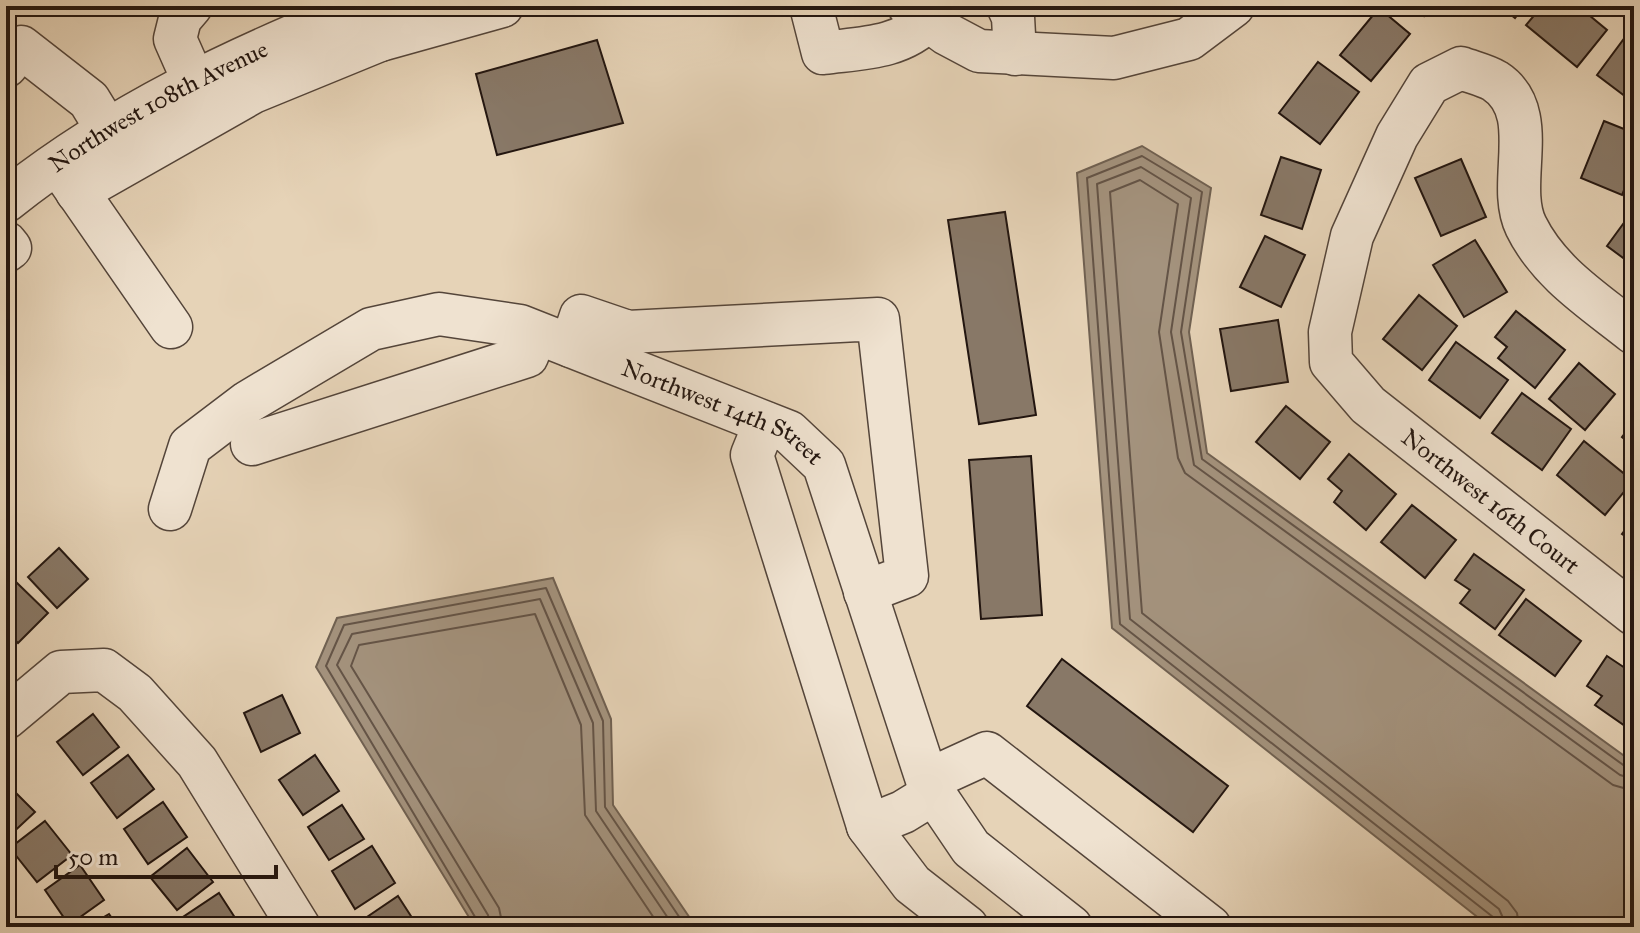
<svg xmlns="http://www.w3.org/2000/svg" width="1640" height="933" font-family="'IM FELL Great Primer',serif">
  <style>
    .water { fill: #a4937e; stroke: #706152; stroke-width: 2 }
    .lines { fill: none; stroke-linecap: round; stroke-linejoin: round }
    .shore { stroke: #645447; stroke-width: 2 }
    .building { fill: #887867; stroke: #231610; stroke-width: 2 }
    .minor-casing { stroke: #54453a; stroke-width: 45 }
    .minor { stroke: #efe2d0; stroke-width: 42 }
    .labels { text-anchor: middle; stroke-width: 7; stroke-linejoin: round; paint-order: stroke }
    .street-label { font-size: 24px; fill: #231610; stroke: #efe2d0 }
  </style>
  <rect width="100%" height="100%" fill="#e6d3b7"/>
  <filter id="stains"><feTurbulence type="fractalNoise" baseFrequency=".0025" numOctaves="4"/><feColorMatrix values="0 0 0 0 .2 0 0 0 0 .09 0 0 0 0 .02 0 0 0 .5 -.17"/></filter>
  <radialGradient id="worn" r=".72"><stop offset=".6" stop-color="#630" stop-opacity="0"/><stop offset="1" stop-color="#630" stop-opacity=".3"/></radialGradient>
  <g class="water">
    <path d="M1142 146 1211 188 1189 332 1207 453 1634 763V927H1490L1112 628 1077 173Z"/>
    <path d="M553 578 611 719 613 805 696 927H475L316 667 337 618Z"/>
  </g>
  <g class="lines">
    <g class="shore">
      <path d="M481 927 326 666 344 625 546 588 603 721 605 807 686 927"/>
      <path d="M491 927 488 915 337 665 352 634 540 599 593 723 596 811 674 927"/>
      <path d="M503 927 499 908 351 666 359 645 535 614 581 725 585 815 660 927"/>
      <path d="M1497 927 1493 917 1120 624 1087 178 1142 156 1202 192 1181 332 1202 459 1626 767 1634 769"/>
      <path d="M1507 927 1499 909 1130 619 1097 184 1141 167 1191 198 1171 332 1194 465 1620 775 1634 779"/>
      <path d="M1519 927 1517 913 1508 901 1142 613 1110 192 1140 180 1178 204 1159 332 1178 458 1185 473 1613 785 1634 791"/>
    </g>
  </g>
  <g class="building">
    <path d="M1411 6H1431L1424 16Z"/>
    <path d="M1500 6H1524L1515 18Z"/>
    <path d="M1542 6H1578L1607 30 1577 67 1526 25Z"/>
    <path d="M1379 8 1410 34 1371 81 1340 55Z"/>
    <path d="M1626 36 1634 42V103L1597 75Z"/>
    <path d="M597 40 623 123 497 155 476 74Z"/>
    <path d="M1318 62 1359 92 1320 144 1279 113Z"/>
    <path d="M1604 121 1634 133V165L1622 195 1581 178Z"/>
    <path d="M1281 157 1321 170 1302 229 1261 215Z"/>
    <path d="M1461 159 1486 217 1441 236 1415 178Z"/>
    <path d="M1634 209V266L1607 246Z"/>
    <path d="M1005 212 1036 415 979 424 948 220Z"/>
    <path d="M1265 236 1305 255 1281 307 1240 287Z"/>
    <path d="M1475 240 1507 292 1464 317 1433 265Z"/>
    <path d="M1419 295 1457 326 1422 370 1383 339Z"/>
    <path d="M1516 311 1565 350 1535 388 1498 358 1507 347 1495 337Z"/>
    <path d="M1278 320 1288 382 1231 391 1220 329Z"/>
    <path d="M1456 342 1508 380 1480 418 1429 380Z"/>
    <path d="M1579 363 1615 394 1585 430 1549 399Z"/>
    <path d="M1522 393 1571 429 1542 470 1492 433Z"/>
    <path d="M1286 406 1330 442 1300 479 1256 442Z"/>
    <path d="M1634 421V447L1622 437Z"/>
    <path d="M1584 441 1633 481 1605 515 1557 475Z"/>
    <path d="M1349 454 1396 494 1366 530 1334 502 1342 491 1328 479Z"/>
    <path d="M1031 456 1042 615 981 619 969 460Z"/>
    <path d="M1412 505 1456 540 1425 578 1381 542Z"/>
    <path d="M1634 518V542L1622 534Z"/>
    <path d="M59 548 88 579 57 608 28 577Z"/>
    <path d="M1474 554 1524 590 1495 629 1460 603 1470 590 1455 580Z"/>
    <path d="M15 581 48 613 18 643 6 631V589Z"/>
    <path d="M1526 599 1581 641 1555 676 1499 635Z"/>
    <path d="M1607 656 1634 674V719L1628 728 1595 705 1602 696 1587 686Z"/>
    <path d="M1062 659 1228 786 1193 832 1027 706Z"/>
    <path d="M282 695 300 733 261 752 244 713Z"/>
    <path d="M93 714 119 747 83 775 57 742Z"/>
    <path d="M128 755 154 789 117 818 91 783Z"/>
    <path d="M315 755 339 791 303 815 279 780Z"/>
    <path d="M6 783 35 812 6 839Z"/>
    <path d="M163 802 187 837 148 864 124 829Z"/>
    <path d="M342 805 364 839 329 860 308 827Z"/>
    <path d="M45 821 72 855 37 882 10 848Z"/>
    <path d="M372 846 395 883 355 909 332 871Z"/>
    <path d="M187 848 213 882 177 910 150 877Z"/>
    <path d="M80 865 104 900 69 925 45 890Z"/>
    <path d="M219 893 241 927H173L171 925Z"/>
    <path d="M398 896 418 927H369L364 919Z"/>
    <path d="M109 914 118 927H87Z"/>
  </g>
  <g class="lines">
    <defs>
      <g id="minor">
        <path d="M191 6 180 19 175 39 194 82"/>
        <path d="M811 6 823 53C860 48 900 49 928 20"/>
        <path d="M909 6 947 34 979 51 1114 58 1189 39 1233 6"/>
        <path d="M1008 6 1013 17 1015 54"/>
        <path d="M380 40 502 6"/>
        <path d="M6 66 21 47 89 100 108 131"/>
        <path d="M63 171 171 327"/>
        <path d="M77 192 253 92 380 40 367 6"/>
        <path id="s1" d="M6 201C113 115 238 57 365 6"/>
        <path d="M6 243 10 248 6 251"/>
        <path id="s2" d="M1634 333C1594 301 1549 273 1526 226 1505 183 1543 112 1495 81 1485 75 1471 72 1461 68L1429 84 1397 136 1352 236 1330 332 1331 362 1368 405 1634 614"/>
        <path d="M571 346 581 316 628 332 878 319 907 576 865 592"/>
        <path d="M765 423 752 455 868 826 912 884 967 927"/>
        <path d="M252 444 527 356 536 333"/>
        <path id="s3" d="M170 509 190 446 248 402 371 329 439 314 520 326 789 432 824 465 929 786 971 848 1071 927"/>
        <path d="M6 718 61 672 104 670 135 693 197 762 299 927"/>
        <path d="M928 780 987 753 1210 927"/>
        <path d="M868 826 903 812 934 793"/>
      </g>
    </defs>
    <use href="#minor" class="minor-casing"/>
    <use href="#minor" class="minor"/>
  </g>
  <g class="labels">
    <g class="street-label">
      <text dy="8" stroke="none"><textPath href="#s1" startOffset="180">Northwest 108th Avenue</textPath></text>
      <text dy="8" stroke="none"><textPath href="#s3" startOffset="654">Northwest 14th Street</textPath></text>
      <text dy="8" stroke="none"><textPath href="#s2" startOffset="892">Northwest 16th Court</textPath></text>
    </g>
  </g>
  <rect width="1640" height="933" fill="none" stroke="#e6d3b7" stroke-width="32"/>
  <rect x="8" y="8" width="1624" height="917" fill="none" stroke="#231610" stroke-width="4"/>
  <rect x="16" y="16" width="1608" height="901" fill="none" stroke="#231610" stroke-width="2"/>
  <path d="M56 865v12h220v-12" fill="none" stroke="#231610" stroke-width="4"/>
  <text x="68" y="865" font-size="24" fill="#231610" stroke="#efe2d0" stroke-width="6" paint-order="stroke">50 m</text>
  <rect width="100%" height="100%" filter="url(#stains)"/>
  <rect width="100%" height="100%" fill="url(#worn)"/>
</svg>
